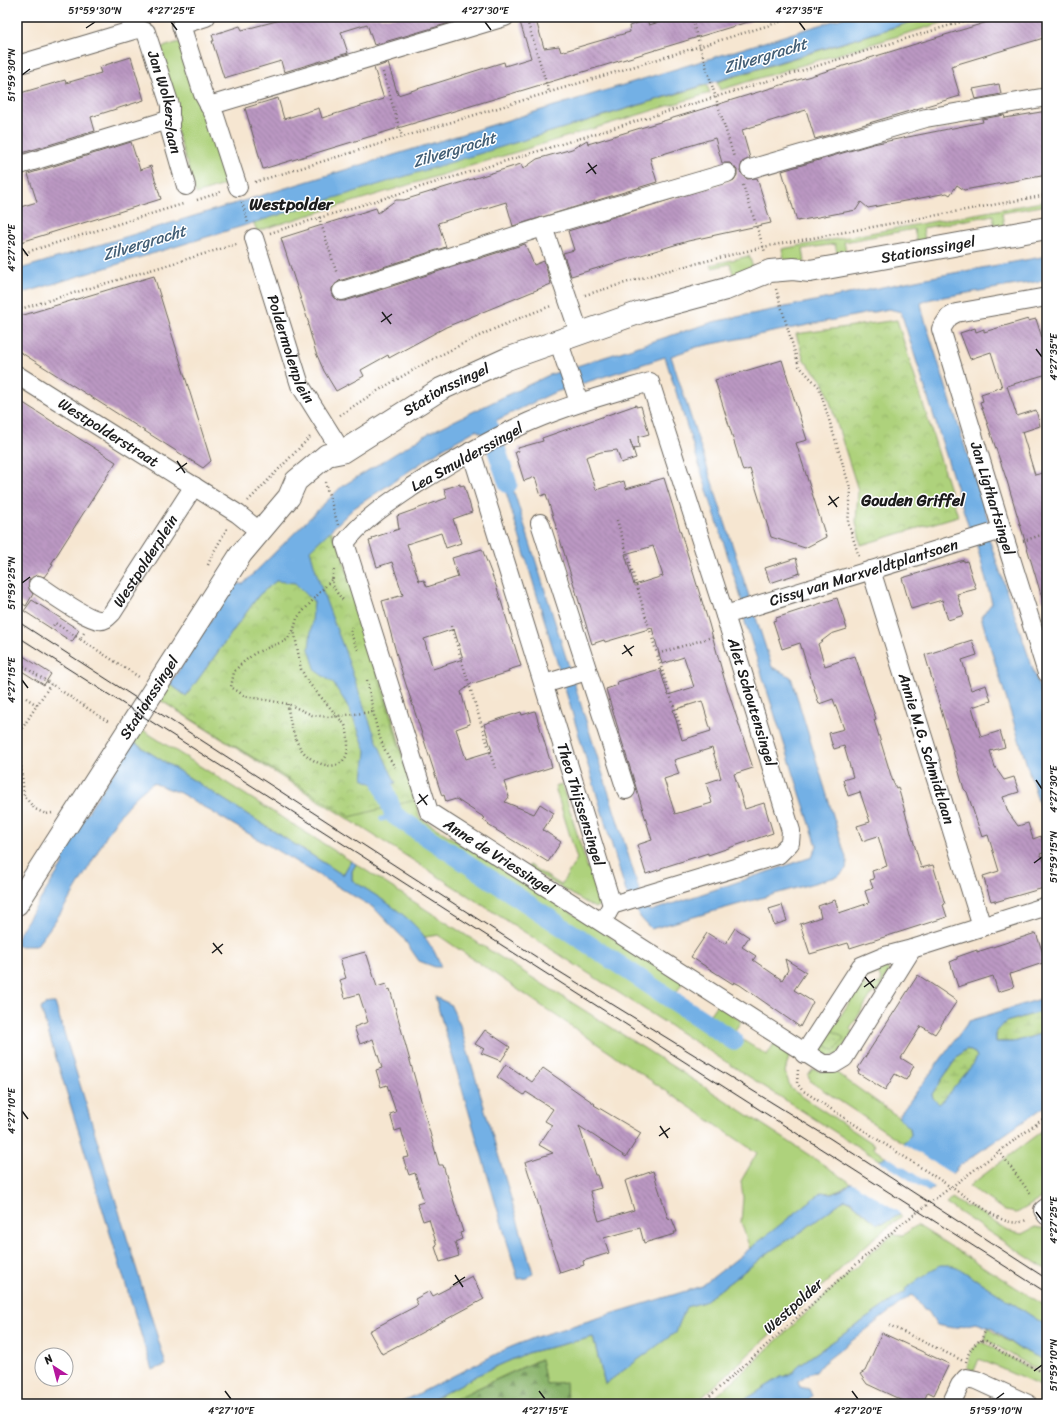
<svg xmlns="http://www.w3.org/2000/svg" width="1064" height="1421" font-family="Sriracha,sans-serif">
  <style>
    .green { fill: #aed27c; stroke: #65774c; fill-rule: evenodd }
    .forest { fill: url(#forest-firs); stroke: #536844 }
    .wetland { fill: url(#wetland-marsh); stroke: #65774c }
    .park { fill: url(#park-crowns); stroke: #65774c }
    .water { fill: #73b0e5; stroke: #486680; fill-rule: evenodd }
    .pier { fill: #f6e6d1 }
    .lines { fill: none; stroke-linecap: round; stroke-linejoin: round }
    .stream { stroke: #73b0e5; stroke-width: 5.5 }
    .canal { stroke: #73b0e5; stroke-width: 19 }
    .building { fill: url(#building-back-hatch); fill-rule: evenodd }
    .service-casing { stroke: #68635b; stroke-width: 10 }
    .minor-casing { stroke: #68635b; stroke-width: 20 }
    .tertiary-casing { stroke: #68635b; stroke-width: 24 }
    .path { stroke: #68635b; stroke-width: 2.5; stroke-dasharray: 1 3; stroke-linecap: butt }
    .service { stroke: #fff; stroke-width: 9 }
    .minor { stroke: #fff; stroke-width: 18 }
    .tertiary { stroke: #fff; stroke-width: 22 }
    .tram { stroke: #1c1c1c; stroke-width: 1 }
    .path-bridge { stroke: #68635b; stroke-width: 2.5; stroke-dasharray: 1 3; stroke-linecap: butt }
    .ticks { fill: none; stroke: #1c1c1c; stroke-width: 1.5 }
    .labels { text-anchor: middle; stroke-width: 3; stroke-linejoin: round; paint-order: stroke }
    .street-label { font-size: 15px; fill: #1c1c1c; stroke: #fff }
    .water-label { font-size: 16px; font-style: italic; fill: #435f76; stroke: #fff }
    .neighbourhood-label { font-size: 16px; font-weight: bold; fill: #1c1c1c; stroke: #fff }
    .quarter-label { font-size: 17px; font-weight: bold; fill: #1c1c1c; stroke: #fff }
    .neatline { fill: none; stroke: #1c1c1c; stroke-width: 1.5 }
    .ticks-label { font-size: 10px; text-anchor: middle; fill: #1c1c1c }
  </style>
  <defs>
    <pattern id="forest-firs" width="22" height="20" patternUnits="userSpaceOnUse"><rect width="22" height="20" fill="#8ab46c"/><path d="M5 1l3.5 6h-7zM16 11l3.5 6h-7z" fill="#709258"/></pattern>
    <pattern id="wetland-marsh" width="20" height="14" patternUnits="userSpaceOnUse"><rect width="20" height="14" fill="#aed27c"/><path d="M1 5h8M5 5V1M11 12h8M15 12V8" fill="none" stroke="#95b46b"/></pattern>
    <pattern id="park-crowns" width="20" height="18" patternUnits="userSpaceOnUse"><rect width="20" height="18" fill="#aed27c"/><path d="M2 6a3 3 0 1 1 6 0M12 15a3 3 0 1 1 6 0" fill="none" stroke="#95b46b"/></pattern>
    <pattern id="building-back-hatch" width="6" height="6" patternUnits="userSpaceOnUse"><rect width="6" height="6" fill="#bb98c3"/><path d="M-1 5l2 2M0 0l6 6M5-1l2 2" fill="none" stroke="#977b9e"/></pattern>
  </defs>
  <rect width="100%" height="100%" fill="#fff"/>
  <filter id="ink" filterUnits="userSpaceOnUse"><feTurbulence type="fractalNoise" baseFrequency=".025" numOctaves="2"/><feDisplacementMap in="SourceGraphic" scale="8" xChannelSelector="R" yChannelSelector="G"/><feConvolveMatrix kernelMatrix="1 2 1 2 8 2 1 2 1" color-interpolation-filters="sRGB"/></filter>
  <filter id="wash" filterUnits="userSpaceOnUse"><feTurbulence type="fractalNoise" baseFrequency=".012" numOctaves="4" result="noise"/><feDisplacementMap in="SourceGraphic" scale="16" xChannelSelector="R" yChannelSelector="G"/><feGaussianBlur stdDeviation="0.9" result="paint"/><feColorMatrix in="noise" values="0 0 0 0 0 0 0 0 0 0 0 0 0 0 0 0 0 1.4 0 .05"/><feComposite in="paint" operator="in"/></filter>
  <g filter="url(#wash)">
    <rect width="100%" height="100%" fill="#f6e6d1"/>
    <g class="green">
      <path d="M928 17H961L720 90 717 82Z"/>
      <path d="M179 42 210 119 230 183 196 194 177 131 160 48Z"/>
      <path d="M707 85 710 93 257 231 253 221Z"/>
      <path d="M1047 201V205L1002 213 1004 227 995 228 993 215 923 228 925 241 917 243 914 229 844 242 847 255 838 257 835 244 803 249 805 262 785 264 782 249Z"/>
      <path d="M749 256 754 270 734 277 730 264 712 268 710 265Z"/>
      <path d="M331 529 379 667 420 818 683 982 675 995 708 1017 717 1004 741 1021 733 1034 767 1055 775 1042 790 1053 785 1072 791 1089 875 1145 873 1147 886 1157 880 1160 866 1152 397 850 160 700 186 696 259 595Z"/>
      <path d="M141 729 351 861 343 875 133 742Z"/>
      <path d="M562 785 588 869 594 868 603 899 602 904 595 908 528 868 529 865 561 885 577 859 555 787Z"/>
      <path d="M356 864C520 972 688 1073 851 1183 841 1190 834 1195 822 1192L750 1249 741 1222 743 1198 741 1181 757 1153 438 935 425 937 388 904 352 880V871Z"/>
      <path d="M884 964 889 971 878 994 873 992 850 1029 854 1032 837 1055 826 1057 816 1050 829 1024 834 1026 857 990 853 987 863 972ZM878 973 882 982 866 988 863 979Z"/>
      <path d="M813 1069 823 1072 834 1071 904 1121 910 1128 911 1135 903 1143 811 1082 808 1076Z"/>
      <path d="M1047 1127V1195L1017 1213 1005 1211 969 1186Z"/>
      <path d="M952 1198 966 1207 969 1206 1008 1231 1022 1234 1035 1227 1047 1229V1270L946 1204Z"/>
      <path d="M845 1199C859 1204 866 1220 881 1224L899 1214 902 1216 874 1238 695 1404H567L566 1382 546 1384 540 1359 444 1404H424L484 1372 527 1353 593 1337 605 1384 675 1332 685 1307 704 1302 772 1250 801 1232Z"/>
      <path d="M917 1225 1047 1307V1326L963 1271 906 1291 799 1365C795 1372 789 1376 781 1377L738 1404H708L883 1242 894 1234 903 1235Z"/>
      <path d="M988 1328 1018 1348 1047 1361V1372L1029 1365 985 1339Z"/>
      <path d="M980 1342 985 1343 1010 1358 1047 1376V1389L979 1359 974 1371 967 1367 971 1351Z"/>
    </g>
    <path class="forest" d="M541 1359 546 1384 566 1382 567 1404H444Z"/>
    <g class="wetland">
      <path d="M1047 1010V1032L1014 1042H996V1031L1006 1022Z"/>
      <path d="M966 1049 975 1053 977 1057 974 1063 944 1101 939 1104 933 1098 932 1094 958 1056Z"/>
    </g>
    <g class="park">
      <path d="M897 320 958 516 861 545 856 522 858 490 824 383 804 360 796 334Z"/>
      <path d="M326 527 340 548 415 800 350 817 160 700 170 684 186 696 259 595Z"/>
      <path d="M832 1030 844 1038 835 1051 823 1044Z"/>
    </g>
    <g class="water">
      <path d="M846 17H927L17 295V270Z"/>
      <path d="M1047 256V280L931 299 921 303 923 314 988 520 985 527 1047 711V820H1044L981 617 992 603 977 546 970 531 901 312 889 309 697 347 671 356 772 667 791 677 847 861 846 869 839 876 651 929 640 917 626 892 497 462 503 457 644 905 651 911 812 857 817 846 745 622 742 601 665 357 553 393 495 421V429L484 435 476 430 442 449 354 508 310 550C319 585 333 620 346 654 361 698 375 742 396 783L381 788 363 779 366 751 357 727 346 703 333 683 316 671 309 649 314 602 295 583 276 581 259 595 186 696 170 684 234 584H243L341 487 429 433 549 375 713 322 921 279Z"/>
      <path d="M133 742 343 875 351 861 356 864 352 871V880C379 898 413 916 430 945 435 951 438 960 441 967H435L419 961 403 938 374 908 180 793 153 783C118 807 108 835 87 870 72 896 55 923 36 946H17V937L64 862 59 857Z"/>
      <path d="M435 997 450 1004 460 1025 533 1273 528 1278 518 1279Z"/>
      <path d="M1047 997V1010L1006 1022 996 1031V1042H1014L1047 1032V1105L956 1168 957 1170 891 1220 877 1224 851 1201 845 1199 801 1232 772 1250 704 1302 686 1307 676 1332 605 1384 593 1337 527 1353 484 1372 424 1404H398L506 1349 536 1337 702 1286 822 1192 831 1194 842 1190 905 1141 911 1135 910 1128 898 1117 969 1021ZM966 1049 975 1053 977 1057 974 1063 944 1100 939 1104 933 1098 932 1094 958 1056Z"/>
      <path d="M55 1003 166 1365 152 1370 41 1009C44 1003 49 1003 55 1003Z"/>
      <path d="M940 1265H950L957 1267 1047 1326V1361L1018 1348 993 1329 976 1323 953 1328 937 1325 928 1311 924 1310 914 1296 911 1295 822 1364 816 1372 810 1373 798 1381 800 1387 809 1389 812 1396 804 1404H738L781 1377 786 1376 794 1372 799 1365 906 1291 905 1289 908 1287Z"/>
    </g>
    <g class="pier">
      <path d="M901 1142 954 1175 936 1188 885 1155Z"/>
      <path d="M878 1160 930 1193 902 1214 850 1181Z"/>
    </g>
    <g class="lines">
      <path class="stream" d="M382 819 394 815"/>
      <g class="canal">
        <path d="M488 424 508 484"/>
        <path d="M375 763 394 815 734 1041"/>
      </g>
    </g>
    <g id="blocks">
      <g class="building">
        <path d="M292 17H459L460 20 374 45 367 24 341 32 348 53 284 72 281 61 224 78 212 41H214L212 35 240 26 242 30Z"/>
        <path d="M535 17 544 48 559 46 561 52 630 32 629 26 647 20 649 25 677 17H751V21L263 169 245 108 278 98 284 119 319 108 322 118 384 99 374 68 388 63 398 95 504 62 505 66 531 58 520 22Z"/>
        <path d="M1004 17H1047V37L951 66 960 96 815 139 806 110 742 130 750 158 742 162 740 172 747 179 757 178 771 223 688 241 571 276 563 253 574 250 568 231 734 180 737 175V170L730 163H722L715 138 650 158 657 182 513 226 506 202 438 223 446 247 339 281 332 288V294L335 298 339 301H345L525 244 534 265 544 261 551 284 446 327 389 358 388 355 361 370 364 376 336 391 324 371 316 353 308 325 309 324 281 238 376 208 378 213 396 200H404L521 164 523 169 537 159 572 149 587 140 588 144Z"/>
        <path d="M131 57 144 100 91 117 95 131 22 153 19 144 23 143 17 125V94L65 80 66 83 101 73 99 67Z"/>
        <path d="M999 84 1001 94 976 99 973 89Z"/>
        <path d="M1047 111V175L964 190 957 185 950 195 947 193 868 208 861 202 856 210 797 221 782 171 873 144 983 122 982 119 1004 115 1005 118Z"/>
        <path d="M131 142 140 170 151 166 161 199 21 242 17 231V208L37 202 28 174Z"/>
        <path d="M154 276 211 461 203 468 17 350V317Z"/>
        <path d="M1028 319V321L1036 319 1047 353V374L1007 386 1017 416 1036 410 1040 426 1022 432 1035 475 1047 472V601H1043L1007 481 980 402 983 401 981 394 1002 387 991 352 970 359 960 333 975 328 976 332 984 329V332Z"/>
        <path d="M782 360 807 440 796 443 826 537 805 548 771 537 750 469 743 471 715 380Z"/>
        <path d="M17 399 116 462 51 564 53 565 44 577 38 575 29 580V589L33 594 26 606 17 600Z"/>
        <path d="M636 405V407L641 406 649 434 638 437 639 448 633 449 630 440 636 458 621 463 617 450 601 452 586 457 596 490 624 481 626 489 664 478 709 624 724 678 753 768 734 774 745 809 764 803 773 833 708 855V853L661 868V869L646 874 637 845 652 840 606 689 618 685 617 682 660 669 668 695 694 687 684 657 662 664 652 628 605 642 604 640 592 644 546 494 541 496 535 477 524 481 515 452 519 451 518 448 543 441 542 438ZM653 546 663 576 634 585 625 554ZM702 701 711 731 682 740 673 710ZM712 748 721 778 706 783 712 803 675 814 664 779 679 774 674 760Z"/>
        <path d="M460 484V486L464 485 472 512 453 519 461 543 446 548 441 533 407 544 419 581 424 580 427 587 458 577 452 558 482 549 497 588 521 666 508 670 509 672 471 684 461 692 470 724 456 729 466 759 492 751 484 724 521 712 522 715 535 711 552 767 504 782 509 797 505 802 534 814 540 804 554 813 543 830 561 842 548 862 488 825 489 824 483 820 485 818 456 799 446 802 444 795 442 796 399 663 382 601 403 595 392 562 377 567 369 541 373 540 372 538 399 529 397 516 447 498 444 489ZM454 629 463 659 433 669 424 639Z"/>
        <path d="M796 558 800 573 770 583 765 568Z"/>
        <path d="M964 560V562L967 561 976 589 957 594 964 615 948 620 942 600 911 609 902 578Z"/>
        <path d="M837 598 847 629 831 634 818 644 825 666 855 656 876 719 874 720 893 782 896 788 898 787 921 868 933 865 945 904 943 905 947 917 853 947 850 948 848 943 810 954 800 924 821 917 818 906 835 900 839 913 869 903 865 891 873 888 870 880 874 879 872 871 887 866 878 836 862 841 857 826 870 822 860 792 848 796 843 780 853 777 844 746 834 749 831 741 829 733 844 729 833 699 819 704 800 643 782 649 773 621 776 620V618Z"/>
        <path d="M32 600 79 630 72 642 24 611Z"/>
        <path d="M972 640 977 655 962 660 971 690 986 685 991 701 972 707 981 737 1000 731 1005 747 990 751 995 767 1004 780 1014 777 1019 792 1003 797 1008 812 1018 826 1028 823 1033 839 1041 836 1046 852 1040 854 1047 865V887L995 902V900L991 901 983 876 999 871 988 835 982 837 967 792 964 789 925 655Z"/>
        <path d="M17 652 51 674 44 685 17 668Z"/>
        <path d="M782 905 787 921 774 925 769 909Z"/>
        <path d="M735 928 749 937 742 947 756 956 753 960 782 980 788 970 785 959 806 972 794 990 813 1002 800 1027 740 985 734 982 733 984 691 957 707 933 725 944Z"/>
        <path d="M1036 933 1046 962 1010 974 1014 987 998 992 993 976 958 987 950 962 957 959V957L977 950V952Z"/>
        <path d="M365 952 366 955H367L377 987 386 984 388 990 390 989 439 1165H443L463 1232 460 1233 462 1239 455 1242 459 1256 440 1262 435 1247 437 1246 429 1219 423 1221 417 1204 424 1202 415 1173 409 1175 403 1158 409 1157 401 1129 395 1131 390 1114 396 1112 387 1085 381 1087 376 1070 382 1068 373 1039 360 1044 357 1035 354 1027 368 1022 359 994 345 998 340 980 346 978 340 959Z"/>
        <path d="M918 975 957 1001 935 1034 921 1026 901 1058 914 1066 906 1080 895 1074 885 1090 858 1073 860 1070 858 1068Z"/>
        <path d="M485 1030 510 1047 501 1061 481 1053 484 1049 475 1044Z"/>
        <path d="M506 1064 532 1082 543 1068 595 1104 594 1105 641 1133 626 1157 579 1126 595 1175H597L601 1188 590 1191 599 1221 634 1210 625 1181 653 1171 668 1218 672 1219 677 1232H674L675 1234 644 1243 640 1228 604 1238 609 1253 583 1261 584 1265 560 1273 525 1162 553 1153 539 1145 552 1125 545 1121 553 1109 526 1092 524 1095 497 1077Z"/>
        <path d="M472 1276 484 1299 382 1354 369 1331 418 1305 415 1299 430 1291 433 1296Z"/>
        <path d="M882 1333 949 1364 934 1395 928 1392 922 1404H910L867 1384 860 1374 865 1371Z"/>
      </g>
    </g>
  </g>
  <g filter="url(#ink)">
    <use href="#blocks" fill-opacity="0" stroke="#68635b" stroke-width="1"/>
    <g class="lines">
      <defs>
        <path id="service" d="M129 17 134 30"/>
        <g id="minor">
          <path d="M206 17 181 25 203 94 215 116 238 187"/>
          <path id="s1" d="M17 65 134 30 139 29 146 32 170 105V130L186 186"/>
          <path d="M209 106 505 17"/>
          <path d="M17 166 171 119"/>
          <path d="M750 169 926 118 1047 97"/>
          <path d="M543 227 579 332"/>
          <path id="s2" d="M254 238 300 385 342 452"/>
          <path d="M342 291 543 227 727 173"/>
          <path id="s3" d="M1047 297 956 313 949 317 941 329 1002 530 1047 673"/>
          <path d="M558 340 579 402"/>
          <path id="s4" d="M17 375 238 514 259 531"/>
          <path id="s5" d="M471 451 612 905 607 914"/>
          <path d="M540 523 626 790"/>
          <path id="s6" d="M871 570 982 927"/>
          <path id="s7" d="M38 585C51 593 86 619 99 620 105 621 108 617 112 613L194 486"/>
          <path id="s8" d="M725 615 1002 530"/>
          <path d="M544 684 587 671"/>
          <path id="s9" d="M612 905 778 855 790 843 791 831 730 631 650 382C609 394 568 405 529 422 488 440 450 463 412 487 389 503 362 520 345 543L429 812 823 1064H834L844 1058 912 949 1047 906"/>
          <path d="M804 1054 861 966 885 956 912 949"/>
          <path d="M1047 1207 1043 1210 1047 1216"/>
          <path d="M951 1404 960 1385 966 1378 976 1380 1028 1404"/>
        </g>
        <g id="tertiary">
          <path id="s10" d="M17 904 241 554 289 497 296 481 327 455 342 452 441 389 507 359 641 312 726 289 770 271 793 269 810 271 1047 228"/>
        </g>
      </defs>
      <use href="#service" class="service-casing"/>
      <use href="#minor" class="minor-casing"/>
      <use href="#tertiary" class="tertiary-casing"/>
      <g class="path">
        <path d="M526 17 549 92"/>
        <path d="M691 17 734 157"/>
        <path d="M383 72 402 137"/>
        <path d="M255 182 796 17"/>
        <path d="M743 185 765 252"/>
        <path d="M197 200 221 192"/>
        <path d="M242 202 248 223"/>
        <path d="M319 217 337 274"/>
        <path d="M270 233 977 17"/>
        <path d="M17 240 21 254"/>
        <path d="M17 255 183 204"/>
        <path d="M776 289 799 366 819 387 851 491 848 522 859 557"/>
        <path d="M585 295 662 272 763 247 1047 195"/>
        <path d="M17 310 237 244"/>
        <path d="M340 415C406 371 477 333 551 306"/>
        <path d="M325 482 338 525"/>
        <path d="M248 501 311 436"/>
        <path d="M617 520 657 654"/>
        <path d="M1023 541 1047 533"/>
        <path d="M208 565 212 555 228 527"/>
        <path d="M334 570C330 585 334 590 344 601"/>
        <path d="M331 580 297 618 294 629 287 640 255 653 240 665 234 672 231 687 245 696 288 704 312 715 329 717 372 712"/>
        <path d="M451 626 495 768"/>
        <path d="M352 627 350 632 359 652"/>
        <path d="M51 629 55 623 80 639"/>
        <path d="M84 633 80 639 139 677"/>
        <path d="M17 662 51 684"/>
        <path d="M367 680C374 712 375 739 395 767"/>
        <path d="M26 698 37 705 18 735 24 796 35 809 46 814 52 813"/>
        <path d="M288 704C288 717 294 739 301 749 313 766 347 777 348 746 348 738 348 733 345 725L307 681 301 669 294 630"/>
        <path d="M37 705 51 684 110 723"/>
        <path d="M681 729 657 654 715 636"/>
        <path d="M17 768H22"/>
        <path d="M798 1070 797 1083 802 1090 880 1141"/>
        <path d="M999 1151 1032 1196"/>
        <path d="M974 1202C990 1212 1009 1230 1028 1219"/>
        <path d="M889 1325 963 1361"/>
        <path d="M981 1341 985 1331"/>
        <path d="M966 1362C968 1352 972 1347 979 1341H986L1008 1356 1047 1374"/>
        <path d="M701 1404 900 1225 1047 1116"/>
      </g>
      <use href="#service" class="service"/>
      <use href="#minor" class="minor"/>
      <use href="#tertiary" class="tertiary"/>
      <g class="tram">
        <path d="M17 621 555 969 831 1139 1047 1279"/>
        <path d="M17 636 1047 1293"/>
      </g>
      <path class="path-bridge" d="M880 1141 974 1202"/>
    </g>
  </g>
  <path class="ticks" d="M171 22 177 30M485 22 491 30M799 22 805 30M86 28 95 22M22 75 30 69M588 163 596 174M586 173 597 165M22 248 28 256M382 312 391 324M381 322 392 314M1036 349 1042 357M177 461 185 473M176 471 187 463M829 496 837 507M828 505 839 497M22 583 30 577M624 645 632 656M622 654 634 646M22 680 28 688M1036 780 1042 789M419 794 427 805M417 804 428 795M1034 863 1042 857M213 943 222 954M212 953 223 944M865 977 874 988M864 987 875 979M22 1111 28 1119M660 1126 668 1138M659 1136 670 1128M1036 1212 1042 1220M455 1275 463 1287M453 1285 465 1277M1034 1371 1042 1365M225 1391 231 1399M539 1391 545 1399M852 1391 858 1399M996 1399 1004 1393"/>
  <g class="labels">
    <g class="street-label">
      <text dy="5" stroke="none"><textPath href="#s1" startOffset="208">Jan Wolkerslaan</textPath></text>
      <text dy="5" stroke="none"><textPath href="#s10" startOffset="1191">Stationssingel</textPath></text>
      <text dy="5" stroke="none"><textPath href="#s2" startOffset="117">Poldermolenplein</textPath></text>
      <text dy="5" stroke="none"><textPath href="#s10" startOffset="685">Stationssingel</textPath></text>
      <text dy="5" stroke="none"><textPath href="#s4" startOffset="108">Westpolderstraat</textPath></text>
      <text transform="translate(467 457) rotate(-29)" y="5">Lea Smulderssingel</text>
      <text dy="5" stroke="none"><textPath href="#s3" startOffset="292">Jan Ligthartsingel</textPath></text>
      <text dy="5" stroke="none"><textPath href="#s7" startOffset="148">Westpolderplein</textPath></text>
      <text dy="5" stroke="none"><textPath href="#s8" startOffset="145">Cissy van Marxveldtplantsoen</textPath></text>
      <text dy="5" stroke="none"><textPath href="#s10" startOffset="245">Stationssingel</textPath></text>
      <text transform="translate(752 702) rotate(73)" y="5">Alet Schoutensingel</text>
      <text dy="5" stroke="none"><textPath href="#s6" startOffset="187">Annie M.G. Schmidtlaan</textPath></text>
      <text dy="5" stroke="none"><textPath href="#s5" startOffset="370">Theo Thijssensingel</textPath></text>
      <text dy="5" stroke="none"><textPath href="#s9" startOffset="1387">Anne de Vriessingel</textPath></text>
      <text transform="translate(793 1306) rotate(-42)" y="5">Westpolder</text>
    </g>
    <g class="water-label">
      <text transform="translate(765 55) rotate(-17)" y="6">Zilvergracht</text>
      <text transform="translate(454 149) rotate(-17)" y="6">Zilvergracht</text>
      <text transform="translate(144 242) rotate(-17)" y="6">Zilvergracht</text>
    </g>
    <g class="neighbourhood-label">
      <text x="913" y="506">Gouden Griffel</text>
    </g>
    <g class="quarter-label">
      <text x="291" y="210">Westpolder</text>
    </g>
  </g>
  <rect width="1064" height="1421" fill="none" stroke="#fff" stroke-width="44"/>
  <g transform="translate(54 1367) rotate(324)"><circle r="19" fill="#ffffff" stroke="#a4a4a4"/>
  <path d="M0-3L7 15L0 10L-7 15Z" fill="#b5179e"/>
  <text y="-6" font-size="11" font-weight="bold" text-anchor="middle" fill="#1c1c1c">N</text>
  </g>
  <rect x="22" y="22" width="1020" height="1377" class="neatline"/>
  <g class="ticks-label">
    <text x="95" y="14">51°59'30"N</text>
    <text x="171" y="14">4°27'25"E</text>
    <text x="485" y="14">4°27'30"E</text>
    <text x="799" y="14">4°27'35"E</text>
    <text transform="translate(11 75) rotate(-90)" y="4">51°59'30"N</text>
    <text transform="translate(11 248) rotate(-90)" y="4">4°27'20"E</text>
    <text transform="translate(1053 357) rotate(-90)" y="4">4°27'35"E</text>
    <text transform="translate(11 583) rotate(-90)" y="4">51°59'25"N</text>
    <text transform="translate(11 680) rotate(-90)" y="4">4°27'15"E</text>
    <text transform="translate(1053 789) rotate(-90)" y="4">4°27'30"E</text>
    <text transform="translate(1053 857) rotate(-90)" y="4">51°59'15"N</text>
    <text transform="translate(11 1111) rotate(-90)" y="4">4°27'10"E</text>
    <text transform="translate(1053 1220) rotate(-90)" y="4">4°27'25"E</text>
    <text transform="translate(1053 1365) rotate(-90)" y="4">51°59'10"N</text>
    <text x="231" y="1414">4°27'10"E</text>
    <text x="545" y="1414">4°27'15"E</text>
    <text x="858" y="1414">4°27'20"E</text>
    <text x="996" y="1414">51°59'10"N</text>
  </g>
</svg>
